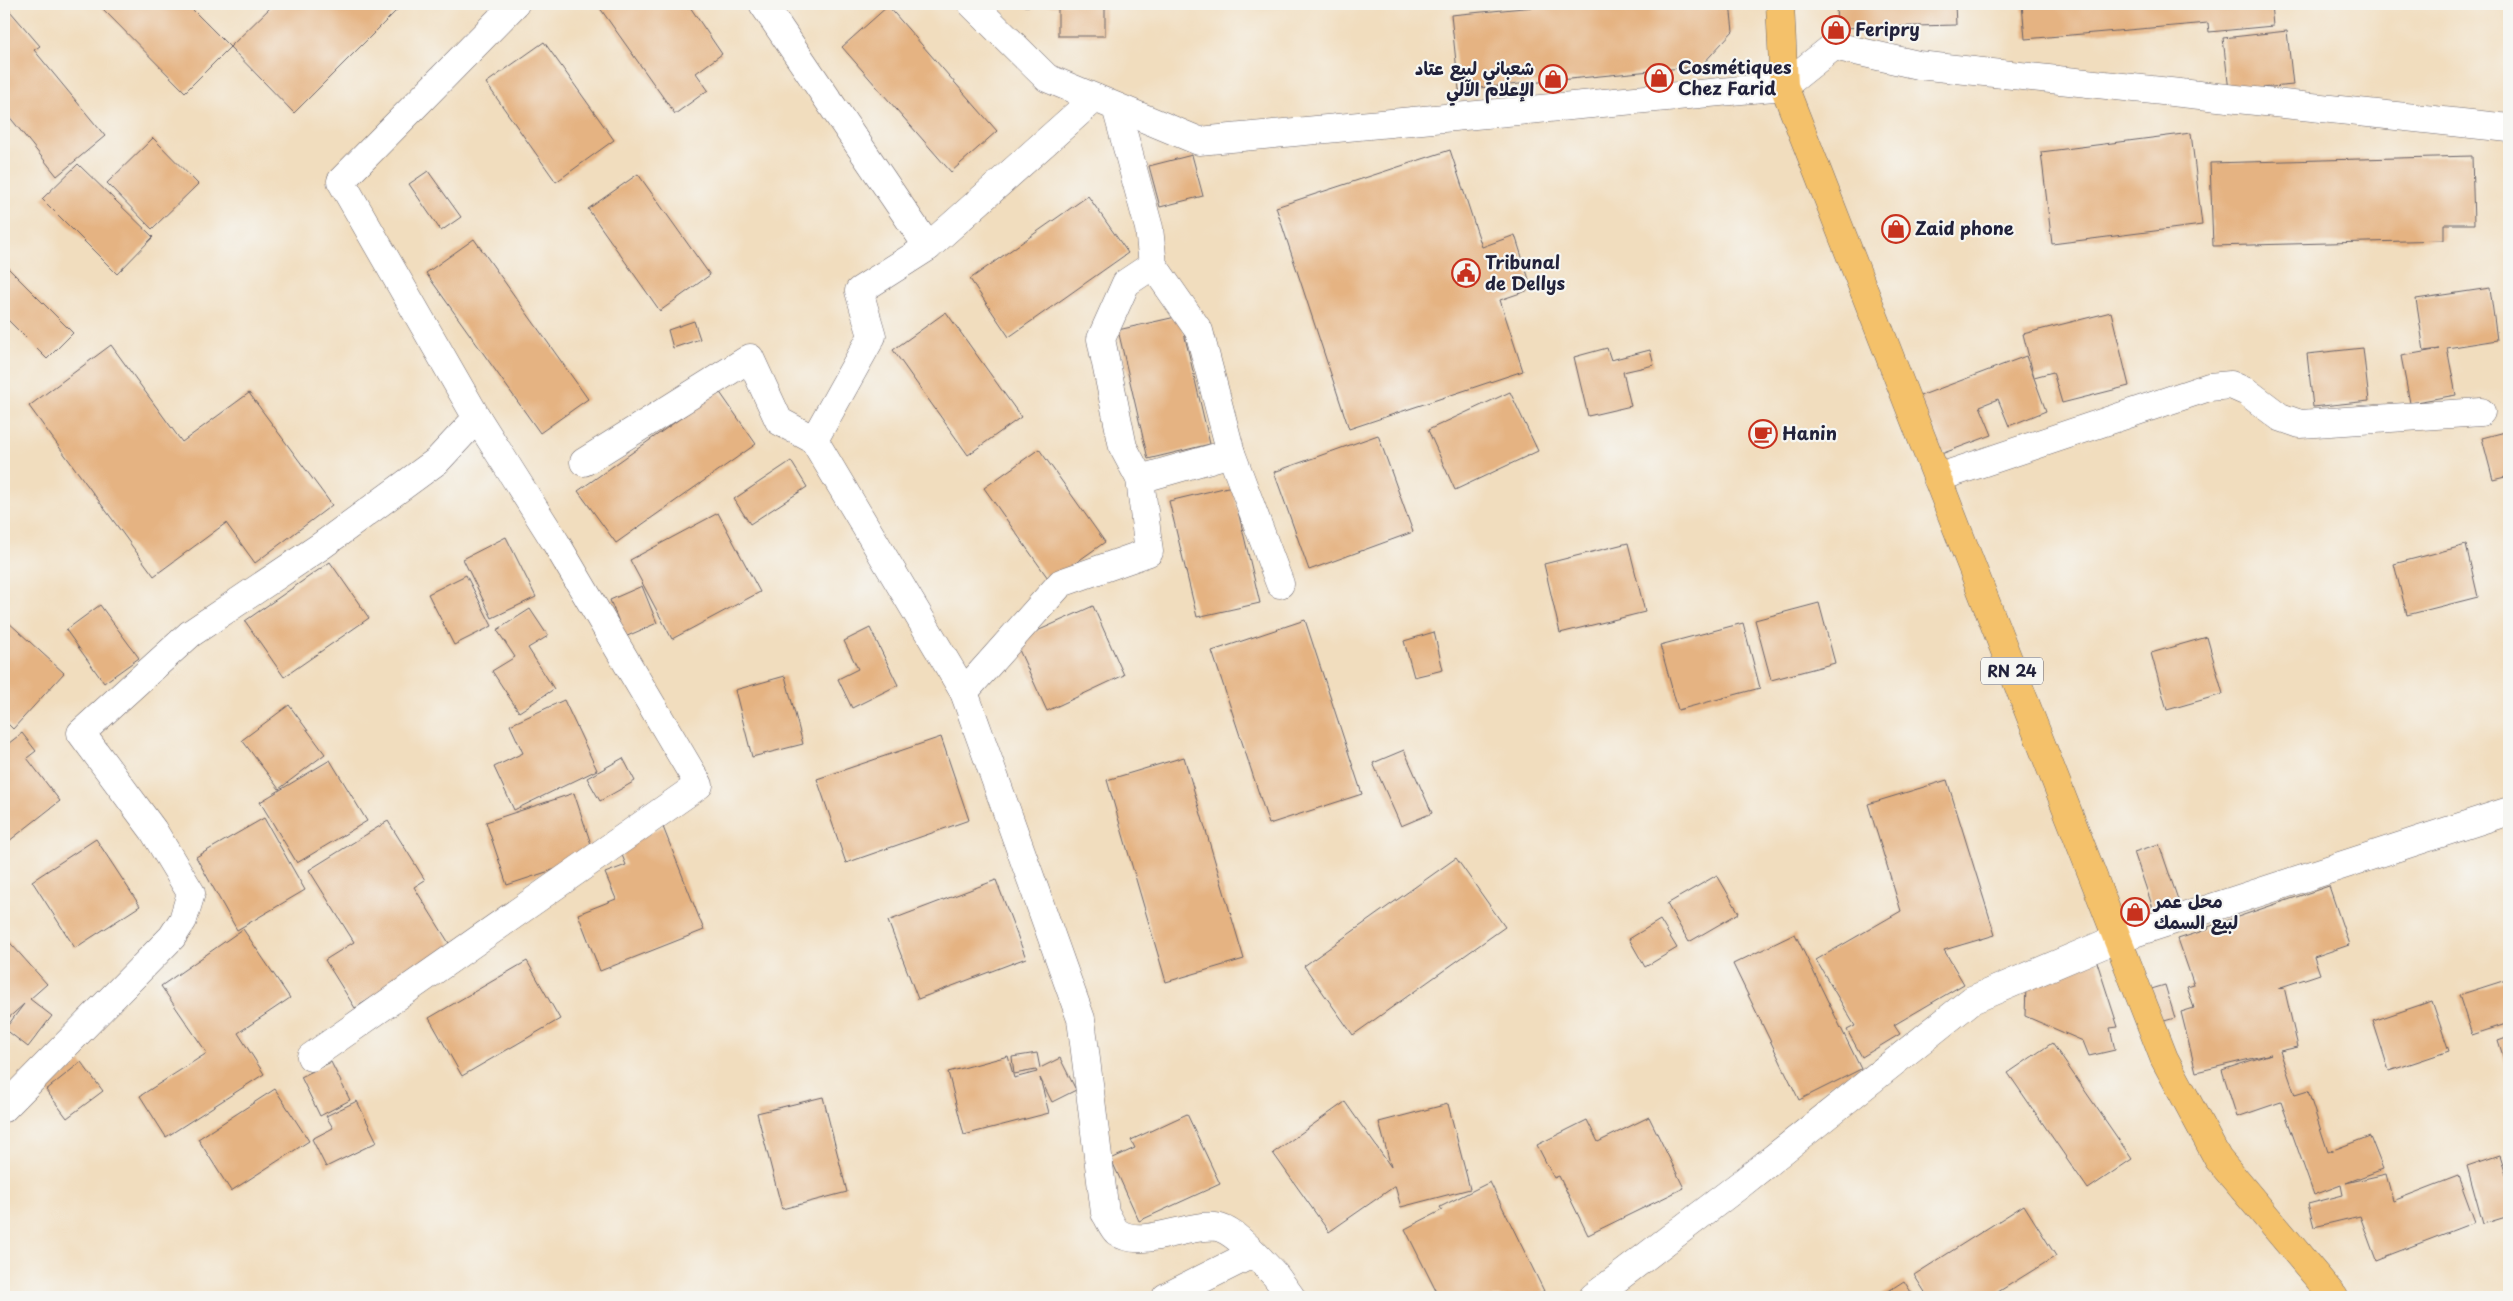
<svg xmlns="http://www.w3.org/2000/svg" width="2513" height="1301" font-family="'Playpen Sans','Playpen Sans Arabic',sans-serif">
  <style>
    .building { fill: #e5b382 }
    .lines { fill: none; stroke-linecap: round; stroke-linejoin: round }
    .minor-casing { stroke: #6a6369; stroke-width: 29 }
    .major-casing { stroke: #6a6369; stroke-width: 29 }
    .minor { stroke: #fff; stroke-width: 28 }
    .major { stroke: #f4c16a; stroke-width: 28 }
    .labels { text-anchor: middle; stroke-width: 4.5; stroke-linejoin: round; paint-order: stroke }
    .shield { fill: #f6f6f2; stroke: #626272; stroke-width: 1 }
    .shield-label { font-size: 16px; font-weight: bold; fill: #22223b }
    .poi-label { font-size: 18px; font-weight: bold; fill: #22223b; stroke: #f6f6f2; text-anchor: start }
  </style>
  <rect width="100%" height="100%" fill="#f6f6f2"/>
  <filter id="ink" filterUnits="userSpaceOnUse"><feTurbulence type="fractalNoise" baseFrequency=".02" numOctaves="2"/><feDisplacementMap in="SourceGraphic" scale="10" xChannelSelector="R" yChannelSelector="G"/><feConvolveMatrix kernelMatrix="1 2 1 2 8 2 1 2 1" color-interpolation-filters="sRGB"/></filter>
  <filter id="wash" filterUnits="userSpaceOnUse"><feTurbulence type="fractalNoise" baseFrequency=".0096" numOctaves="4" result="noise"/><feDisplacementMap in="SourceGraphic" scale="20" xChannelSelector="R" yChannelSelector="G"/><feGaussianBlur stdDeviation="1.12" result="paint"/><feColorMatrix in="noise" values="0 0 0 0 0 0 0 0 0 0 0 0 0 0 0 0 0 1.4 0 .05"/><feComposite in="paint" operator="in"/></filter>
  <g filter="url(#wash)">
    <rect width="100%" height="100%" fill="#f1ddbe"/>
    <g id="blocks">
      <g class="building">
        <path d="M4 4 40 46 34 50 105 136 57 176 4 110Z"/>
        <path d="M98 4H187L230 47 185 92Z"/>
        <path d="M274 4H399L401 6 294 113 230 47Z"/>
        <path d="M597 4H685L688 8 690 7 722 54 696 73 708 90 675 114Z"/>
        <path d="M1024 4H1105V36H1058V6H1024Z"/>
        <path d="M1565 4H1730L1733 31 1701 66 1459 90 1451 15Z"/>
        <path d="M1836 4H1955L1956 25 1837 28Z"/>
        <path d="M2022 4H2271L2273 26 2209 32 2208 23 2025 39Z"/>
        <path d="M888 6 997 131 951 172 842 47Z"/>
        <path d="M2287 31 2293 85 2229 91 2223 38Z"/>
        <path d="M544 42 614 140 556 182 486 83Z"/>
        <path d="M2191 133 2202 225 2052 244 2041 152Z"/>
        <path d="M153 138 198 184 152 229 107 183Z"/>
        <path d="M1450 150 1482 247 1515 235 1532 289 1500 300 1523 371 1349 429 1276 207Z"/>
        <path d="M1192 155 1203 196 1160 207 1149 166Z"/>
        <path d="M2472 156 2474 224H2444V240L2213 246 2210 163Z"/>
        <path d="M78 164 153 237 117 274 42 199Z"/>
        <path d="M428 171 461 217 441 231 409 184Z"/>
        <path d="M638 174 710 275 660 311 588 209Z"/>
        <path d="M1088 196 1128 253 1009 337 970 279Z"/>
        <path d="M474 239 588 399 540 433 426 273Z"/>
        <path d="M4 264 73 333 47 359 4 316Z"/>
        <path d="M2490 288 2497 340 2447 348 2456 395 2410 403 2401 356 2440 349 2424 351 2416 299Z"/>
        <path d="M946 312 1021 417 968 455 893 350Z"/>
        <path d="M2111 312 2129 386 2062 403 2053 372 2034 377 2023 334Z"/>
        <path d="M1180 316 1210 444 1148 459 1118 330Z"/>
        <path d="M694 321 700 339 673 348 668 330Z"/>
        <path d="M111 345 182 442 249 393 332 505 255 563 226 523 154 576 29 406Z"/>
        <path d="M1607 348 1611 360 1650 350 1654 365 1623 372 1631 406 1588 416 1574 357Z"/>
        <path d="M2363 348 2369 401 2313 407 2307 354Z"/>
        <path d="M2026 356 2046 411 2009 426 1998 399 1980 406 1992 435 1933 457 1912 399Z"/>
        <path d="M719 391 756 444 616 543 578 491Z"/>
        <path d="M1510 392 1538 451 1455 490 1428 430Z"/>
        <path d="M2509 431V476L2493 480 2482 438Z"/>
        <path d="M1378 435 1413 532 1309 570 1274 472Z"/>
        <path d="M1039 449 1105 542 1050 581 984 488Z"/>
        <path d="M791 461 807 487 750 524 734 499Z"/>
        <path d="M1232 486 1260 603 1197 617 1169 501Z"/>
        <path d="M718 513 760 592 672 639 630 560Z"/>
        <path d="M506 537 536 597 492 618 463 559Z"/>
        <path d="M1628 543 1645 612 1560 633 1544 564Z"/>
        <path d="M2466 545 2478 597 2407 615 2394 564Z"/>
        <path d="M330 562 369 618 284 677 245 621Z"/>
        <path d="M466 575 492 626 454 645 428 594Z"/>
        <path d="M642 586 657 623 625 637 610 600Z"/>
        <path d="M1819 603 1835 663 1771 680 1755 620Z"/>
        <path d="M100 605 139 658 104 683 66 630Z"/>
        <path d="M1093 606 1124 675 1047 711 1015 641Z"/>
        <path d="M530 609 548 636 528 648 554 689 519 712 492 671 515 657 497 630Z"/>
        <path d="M1305 620 1362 794 1269 824 1212 651Z"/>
        <path d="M7 621 64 673 13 729 4 720V625Z"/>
        <path d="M1743 623 1760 688 1678 710 1660 645Z"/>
        <path d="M870 628 898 685 852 708 838 679 858 669 844 641Z"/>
        <path d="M1434 632 1443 670 1414 677 1404 641Z"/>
        <path d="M2207 637 2223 694 2167 710 2151 653Z"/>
        <path d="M785 676 803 744 752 757 735 690Z"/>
        <path d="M564 700 597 770 514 810 494 767 523 753 510 725Z"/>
        <path d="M289 705 325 754 279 789 242 740Z"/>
        <path d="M22 733 36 751 27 758 60 801 4 845V747Z"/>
        <path d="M941 737 969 820 846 863 817 779Z"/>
        <path d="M1404 750 1432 813 1401 826 1373 763Z"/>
        <path d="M1184 757 1244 959 1166 982 1107 780Z"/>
        <path d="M623 758 635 781 600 801 587 778Z"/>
        <path d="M330 760 367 821 297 863 260 802Z"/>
        <path d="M1947 780 1995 935 1944 950 1964 984 1894 1025 1900 1034 1862 1057 1847 1030 1855 1026 1816 960 1901 911 1868 804Z"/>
        <path d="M574 793 595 856 507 885 486 822Z"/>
        <path d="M264 818 305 890 237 930 196 857Z"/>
        <path d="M388 821 425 880 414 887 452 948 355 1008 325 960 354 942 309 870Z"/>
        <path d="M663 827 704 930 600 971 578 914 616 899 605 873 626 865 618 845Z"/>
        <path d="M96 839 140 906 75 948 32 881Z"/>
        <path d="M2159 844 2183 914 2158 923 2134 852Z"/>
        <path d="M1456 858 1505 927 1353 1035 1304 966Z"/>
        <path d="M1717 875 1739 913 1689 942 1667 904Z"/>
        <path d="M996 880 1026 958 918 999 888 921Z"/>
        <path d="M2329 886 2349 945 2314 957 2320 974 2278 988 2284 987 2298 1047 2280 1051 2295 1095 2308 1091 2328 1152 2370 1136 2383 1169 2346 1183 2386 1174 2393 1201 2458 1176 2475 1222 2376 1260 2360 1216 2314 1227 2308 1204 2343 1195 2341 1185 2314 1195 2281 1102 2237 1117 2222 1070 2271 1054 2196 1072 2181 1012 2194 1008 2187 987 2194 985 2178 939 2209 929 2208 927Z"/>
        <path d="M1660 920 1677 948 1645 967 1629 939Z"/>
        <path d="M243 929 290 998 238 1033 264 1074 166 1137 140 1096 207 1053 161 986Z"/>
        <path d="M1795 934 1861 1069 1799 1100 1733 964Z"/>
        <path d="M4 936 47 984 30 999 52 1016 28 1047 5 1029 24 1004 4 1022Z"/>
        <path d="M2096 959 2118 1027 2110 1028 2115 1050 2089 1056 2083 1041 2025 1016 2026 986Z"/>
        <path d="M527 961 560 1019 462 1076 429 1018Z"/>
        <path d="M2509 979V1023L2472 1035 2459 995Z"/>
        <path d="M2165 985 2175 1018 2157 1023 2148 990Z"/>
        <path d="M2432 1001 2449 1051 2389 1071 2373 1021Z"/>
        <path d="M2509 1036V1075L2498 1040Z"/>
        <path d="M2052 1043 2132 1159 2088 1189 2008 1073Z"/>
        <path d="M1037 1053 1040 1068 1060 1058 1076 1090 1052 1102 1040 1078 1049 1113 964 1135 948 1072 1008 1056 1014 1078 1037 1072 1036 1070 1014 1074 1012 1057Z"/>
        <path d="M81 1062 103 1091 67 1118 46 1090Z"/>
        <path d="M331 1062 350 1100 320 1116 301 1077Z"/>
        <path d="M275 1089 309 1141 231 1191 198 1139Z"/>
        <path d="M823 1097 847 1192 782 1209 757 1113Z"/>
        <path d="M357 1101 377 1142 326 1167 312 1139 333 1128 326 1116Z"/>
        <path d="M1345 1102 1391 1167 1379 1122 1448 1104 1470 1189 1401 1207 1395 1186 1329 1232 1273 1153Z"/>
        <path d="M1187 1114 1220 1184 1139 1221 1111 1159 1135 1148 1131 1140Z"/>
        <path d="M1649 1117 1684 1188 1588 1235 1559 1176 1554 1178 1537 1145 1587 1120 1598 1142Z"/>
        <path d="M2500 1155 2509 1183V1216L2483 1224 2467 1166Z"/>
        <path d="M1490 1182 1544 1291 1531 1297H1439L1405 1229 1442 1210 1440 1207Z"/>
        <path d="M2024 1205 2056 1256 1990 1297H1928L1914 1275Z"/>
        <path d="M1904 1281 1914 1297H1879Z"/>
      </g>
    </g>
  </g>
  <g filter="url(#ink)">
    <use href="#blocks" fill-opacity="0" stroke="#6a6369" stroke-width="1"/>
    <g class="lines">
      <defs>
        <g id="minor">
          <path d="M972 4 1047 78 1199 141 1784 86 1834 46 1918 65 2509 128"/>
          <path d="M1116 107 1149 228 1153 265 1199 331 1231 453 1280 584"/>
          <path d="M928 247 1095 98"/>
          <path d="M814 440 964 692 1081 1019 1105 1213C1109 1218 1112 1228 1117 1232 1141 1250 1187 1223 1216 1227 1230 1229 1243 1243 1254 1253"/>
          <path d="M584 462 750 358 779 421 814 440 872 336 859 291 928 247 763 4"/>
          <path d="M1937 478 2209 387 2231 385 2247 392 2280 417 2300 424 2481 412"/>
          <path d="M1140 479 1231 453"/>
          <path d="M964 692 1061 583 1149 552 1140 479 1123 447 1101 339 1126 283 1153 265"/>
          <path d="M311 1057 699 785 556 543 477 418"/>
          <path d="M4 1108 172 937 183 920 191 893 153 830 81 733 190 634 321 546 437 461 477 418 341 181 515 4"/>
          <path d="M1166 1297 1254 1253 1275 1275 1291 1297"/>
          <path d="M1593 1297 1741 1184 1972 1000 2116 939 2509 811"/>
        </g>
        <path id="major" d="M1780 4 1784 86 2164 1058 2218 1159 2334 1297"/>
      </defs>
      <use href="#minor" class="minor-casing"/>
      <use href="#major" class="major-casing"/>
      <use href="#minor" class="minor"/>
      <use href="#major" class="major"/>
    </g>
  </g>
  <defs>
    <symbol id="shop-ring" viewBox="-11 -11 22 22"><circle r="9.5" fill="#f6f6f2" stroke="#c8321e" stroke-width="1.5"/><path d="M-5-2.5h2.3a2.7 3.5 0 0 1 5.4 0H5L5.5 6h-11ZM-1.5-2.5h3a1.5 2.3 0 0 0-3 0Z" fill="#c8321e"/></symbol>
    <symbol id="civic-ring" viewBox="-11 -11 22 22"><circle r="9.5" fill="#f6f6f2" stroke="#c8321e" stroke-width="1.5"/><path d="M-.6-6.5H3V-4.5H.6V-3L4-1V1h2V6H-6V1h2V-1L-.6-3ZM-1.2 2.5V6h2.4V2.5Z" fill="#c8321e"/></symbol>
    <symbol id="cafe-ring" viewBox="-11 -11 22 22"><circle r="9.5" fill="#f6f6f2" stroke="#c8321e" stroke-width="1.5"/><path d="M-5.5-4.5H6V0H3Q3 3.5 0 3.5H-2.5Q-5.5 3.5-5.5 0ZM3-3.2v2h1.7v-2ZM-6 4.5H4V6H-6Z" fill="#c8321e"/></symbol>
  </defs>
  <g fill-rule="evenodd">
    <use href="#shop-ring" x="1820" y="14" width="32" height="32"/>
    <use href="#shop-ring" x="1643" y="62" width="32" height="32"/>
    <use href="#shop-ring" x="1537" y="63" width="32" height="32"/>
    <use href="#shop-ring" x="1880" y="213" width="32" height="32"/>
    <use href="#civic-ring" x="1450" y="257" width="32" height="32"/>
    <use href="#cafe-ring" x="1747" y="418" width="32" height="32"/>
    <use href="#shop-ring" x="2119" y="896" width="32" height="32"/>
  </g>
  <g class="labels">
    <rect class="shield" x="1981" y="657.5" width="62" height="27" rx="4"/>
    <g class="shield-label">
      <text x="2012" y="677">RN 24</text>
    </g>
    <g class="poi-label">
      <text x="1855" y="36">Feripry</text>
      <text x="1678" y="74">Cosmétiques<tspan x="1678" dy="21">Chez Farid</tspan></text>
      <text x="1534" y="75" text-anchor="end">شعباني لبيع عتاد<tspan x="1534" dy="21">الإعلام الآلي</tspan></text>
      <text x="1915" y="235">Zaid phone</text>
      <text x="1485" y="269">Tribunal<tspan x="1485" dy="21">de Dellys</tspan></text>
      <text x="1782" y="440">Hanin</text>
      <text x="2154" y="908">محل عمر<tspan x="2154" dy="21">لبيع السمك</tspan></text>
    </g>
  </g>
  <rect width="2513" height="1301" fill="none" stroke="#f6f6f2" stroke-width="20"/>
</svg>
